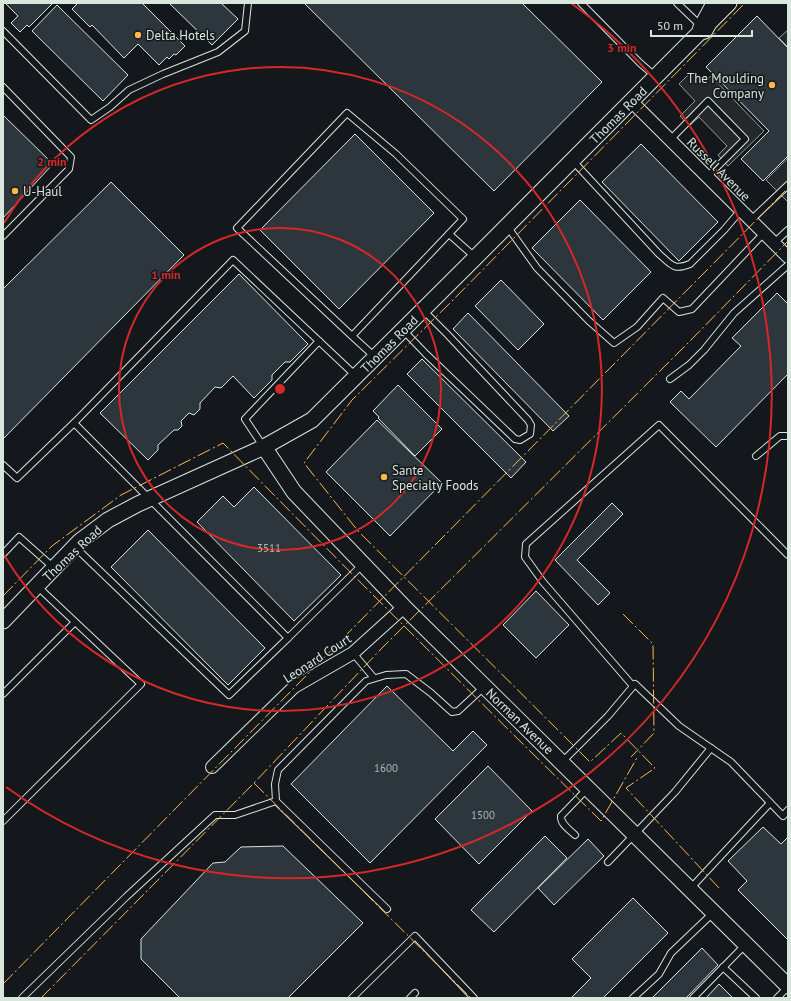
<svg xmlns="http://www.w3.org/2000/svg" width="791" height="1001" font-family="'PT Sans',sans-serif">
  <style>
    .parking { fill: #24282b; stroke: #939e99 }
    .building { fill: #2c363c; stroke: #d8e6dc }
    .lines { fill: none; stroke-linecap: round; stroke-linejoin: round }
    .service-casing { stroke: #d8e6dc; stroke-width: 8 }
    .minor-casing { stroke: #d8e6dc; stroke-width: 14 }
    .tertiary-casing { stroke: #d8e6dc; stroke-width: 17 }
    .trunk-casing { stroke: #d8e6dc; stroke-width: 22 }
    .service { stroke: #14181c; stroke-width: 6 }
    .minor { stroke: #14181c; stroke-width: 12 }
    .tertiary { stroke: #14181c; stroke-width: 15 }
    .trunk { stroke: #14181c; stroke-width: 20 }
    .power { stroke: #ffb74d; stroke-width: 1; stroke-dasharray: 14 3 2 3; stroke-linecap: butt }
    .ring { fill: none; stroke: #d62828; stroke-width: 2 }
    .poi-dot { fill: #ffb74d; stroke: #14181c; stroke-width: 1.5 }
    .labels { text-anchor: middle; stroke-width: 3; stroke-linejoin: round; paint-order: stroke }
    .number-label { font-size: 11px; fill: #adbab4 }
    .poi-label { font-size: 13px; fill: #d8e6dc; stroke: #14181c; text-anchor: start }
    .street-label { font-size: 13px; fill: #d8e6dc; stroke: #14181c }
    .centre { fill: #d62828; stroke: #14181c; stroke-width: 2 }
    .ring-label { font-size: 12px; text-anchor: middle; font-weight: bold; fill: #d62828; stroke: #14181c; stroke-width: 3; stroke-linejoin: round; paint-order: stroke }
  </style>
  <rect width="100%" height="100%" fill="#14181c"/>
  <g class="parking">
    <path d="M788 30V47L779 38Z"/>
    <path d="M691 72 702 84 711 76 764 131 728 166 718 155 727 146 699 117 689 126 680 116 695 101 679 84Z"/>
    <path d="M788 158V202L766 180Z"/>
  </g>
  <g class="building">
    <path d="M5 3H53L29 27 27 25 20 32 11 23 18 16Z"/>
    <path d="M78 3H142L185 46 176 55 174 54 169 59 167 57 159 65 138 44 124 58 92 25 90 27 72 9Z"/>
    <path d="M169 3H221L238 19 212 45Z"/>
    <path d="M304 3H522L602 82 494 191Z"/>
    <path d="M57 5 128 75 103 101 32 31Z"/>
    <path d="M757 16 788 48V156L763 181 741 159 769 131 706 67Z"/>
    <path d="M3 115 53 164 3 218Z"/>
    <path d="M355 134 434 213 339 309 260 230Z"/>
    <path d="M641 144 718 222 679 261 602 182Z"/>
    <path d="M111 182 184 255 3 439V289Z"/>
    <path d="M580 200 651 272 603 320 532 248Z"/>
    <path d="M239 274 308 344 290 362H285L272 375V380L254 398 233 376 221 388 215 387 200 403V409L194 415 189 413 181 421 182 426 178 430H174L158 445V450L148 460 100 413Z"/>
    <path d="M501 280 544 324 518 350 475 306Z"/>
    <path d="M777 293 788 304V374L716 447 670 402 681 391 689 399 741 346 732 338Z"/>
    <path d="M468 313 569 416 553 431 453 329Z"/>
    <path d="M422 359 526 462 511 478 407 374Z"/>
    <path d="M398 385 442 429 415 456 378 418 379 417 373 411Z"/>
    <path d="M377 420 442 483 390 536 326 472Z"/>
    <path d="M254 487 341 575 294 621 197 522 223 496 234 507Z"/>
    <path d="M612 503 623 514 577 560 610 593 598 605 555 560Z"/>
    <path d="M148 530 265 648 228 685 111 567Z"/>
    <path d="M536 591 569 625 536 658 503 625Z"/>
    <path d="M387 686 453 751 473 731 487 745 370 863 291 784Z"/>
    <path d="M488 766 532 811 479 864 435 819Z"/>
    <path d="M763 827 781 844 788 837V940L738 890 747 881 728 861Z"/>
    <path d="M545 836 567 858 494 932 471 910Z"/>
    <path d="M588 839 604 856 554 905 538 888Z"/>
    <path d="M283 846 363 923 288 998H180L141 959V939L213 863 225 862 241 847Z"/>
    <path d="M633 898 668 933 603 998H571L591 978 572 959Z"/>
    <path d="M702 948 718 965 686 998H652Z"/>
    <path d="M719 984 733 998H706Z"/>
  </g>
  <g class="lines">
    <defs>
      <g id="service">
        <path d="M581 3 640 63 656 77"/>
        <path d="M677 3 702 27"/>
        <path d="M3 31 91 120 110 107 129 90 163 74 218 52 245 31 248 3"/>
        <path d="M3 87 71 157 69 169 3 236"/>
        <path d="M670 140 708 101 745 139 707 177"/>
        <path d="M572 160 659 254C671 264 673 271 690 264L724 230 741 210"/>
        <path d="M751 220 788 185"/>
        <path d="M507 226 537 268 589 321 614 343 637 327 663 298 679 312 692 309 764 233"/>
        <path d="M449 234 475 257"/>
        <path d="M774 243 788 230"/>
        <path d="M403 330 426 354 515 439 520 440 530 434 531 425 528 420 447 334 423 310"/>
        <path d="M352 336 463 219 396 154 347 113 237 228 352 336 375 357"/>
        <path d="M670 379 689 365 704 350 734 313 788 265"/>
        <path d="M263 446 245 419 319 341"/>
        <path d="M756 456 780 436H788"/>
        <path d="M3 465 17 478 74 423"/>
        <path d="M75 547 229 695 288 638 74 423 233 260 356 376"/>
        <path d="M3 554 19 537 54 568"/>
        <path d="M288 638 362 565"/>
        <path d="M353 653 374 678"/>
        <path d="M633 686 543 582 525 557 526 544 659 425 788 555"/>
        <path d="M3 694 75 622"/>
        <path d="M562 762 608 716 635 684 679 726 731 762 783 816 788 810"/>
        <path d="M276 801 275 784 278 770 366 681 386 675 406 674 431 693 452 712 458 711 485 686"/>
        <path d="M3 821 141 684 37 586"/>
        <path d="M575 835C570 830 560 824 561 816L587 789"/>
        <path d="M608 862 675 792 711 748"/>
        <path d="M690 889 770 803"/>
        <path d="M723 967 756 998"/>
        <path d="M22 998 126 897 215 815H235L276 801 387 909"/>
        <path d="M352 998 415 936 474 998"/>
        <path d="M410 998 415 993"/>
        <path d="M633 998 659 974 671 953 714 912"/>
        <path d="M693 998 746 944"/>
        <path d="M777 998 788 987"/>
      </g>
      <g id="minor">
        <path d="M631 101 788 257"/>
        <path d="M212 767 294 687 353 653 404 607"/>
      </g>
      <g id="tertiary">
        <path d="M264 447 294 492 404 607 788 986"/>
        <path d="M3 621 80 541 108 520 138 504 264 447 312 420 468 265 729 3"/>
      </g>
      <path id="trunk" d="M703 29 717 3"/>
    </defs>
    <use href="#service" class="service-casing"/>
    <use href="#minor" class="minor-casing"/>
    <use href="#tertiary" class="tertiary-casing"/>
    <use href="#trunk" class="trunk-casing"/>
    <use href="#service" class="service"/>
    <use href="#minor" class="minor"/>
    <use href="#tertiary" class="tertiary"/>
    <use href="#trunk" class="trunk"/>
    <g class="power">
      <path d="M3 596 52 546 121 495 223 443C347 570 474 696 601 821L638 756"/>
      <path d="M623 614 653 644 654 733 631 757"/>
      <path d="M254 783 471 998"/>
      <path d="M719 888 626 788 655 768 621 733 590 762 358 531 304 463 352 400 451 302 744 4"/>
      <path d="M3 984 356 625 788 188"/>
      <path d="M41 998 254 783 382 648 687 344 788 241"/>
    </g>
  </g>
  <g class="ring">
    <circle cx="280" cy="389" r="161"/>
    <path d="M4 223A322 322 0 1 1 4 555"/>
    <path d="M571 3A483 483 0 0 1 6 787"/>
  </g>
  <g class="poi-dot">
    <circle cx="138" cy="35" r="4"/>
    <circle cx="772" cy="85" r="4"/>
    <circle cx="15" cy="191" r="4"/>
    <circle cx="384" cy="477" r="4"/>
  </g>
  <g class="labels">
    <g class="number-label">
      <text x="269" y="552">3511</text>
      <text x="386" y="772">1600</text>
      <text x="483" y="819">1500</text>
    </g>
    <g class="poi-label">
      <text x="146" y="40">Delta Hotels</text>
      <text x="764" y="83" text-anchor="end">The Moulding<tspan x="764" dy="15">Company</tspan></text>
      <text x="23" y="196">U-Haul</text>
      <text x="392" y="475">Sante<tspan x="392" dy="15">Specialty Foods</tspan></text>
    </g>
    <g class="street-label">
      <text transform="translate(618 115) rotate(-45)" y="5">Thomas Road</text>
      <text transform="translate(719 169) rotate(45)" y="5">Russell Avenue</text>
      <text transform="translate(389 344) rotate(-45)" y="5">Thomas Road</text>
      <text transform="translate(72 553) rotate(-43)" y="5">Thomas Road</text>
      <text transform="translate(317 658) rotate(-33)" y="5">Leonard Court</text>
      <text transform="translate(520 721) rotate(44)" y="5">Norman Avenue</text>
    </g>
  </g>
  <circle cx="280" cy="389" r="6" class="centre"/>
  <g class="ring-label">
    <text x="622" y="52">3 min</text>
    <text x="52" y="166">2 min</text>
    <text x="166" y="279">1 min</text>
  </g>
  <rect width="791" height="1001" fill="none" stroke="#d8e6dc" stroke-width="8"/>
  <path d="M651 30v6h101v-6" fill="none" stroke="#d8e6dc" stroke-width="2"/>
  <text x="657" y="30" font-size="12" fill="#d8e6dc" stroke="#14181c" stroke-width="3" paint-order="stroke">50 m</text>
</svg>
